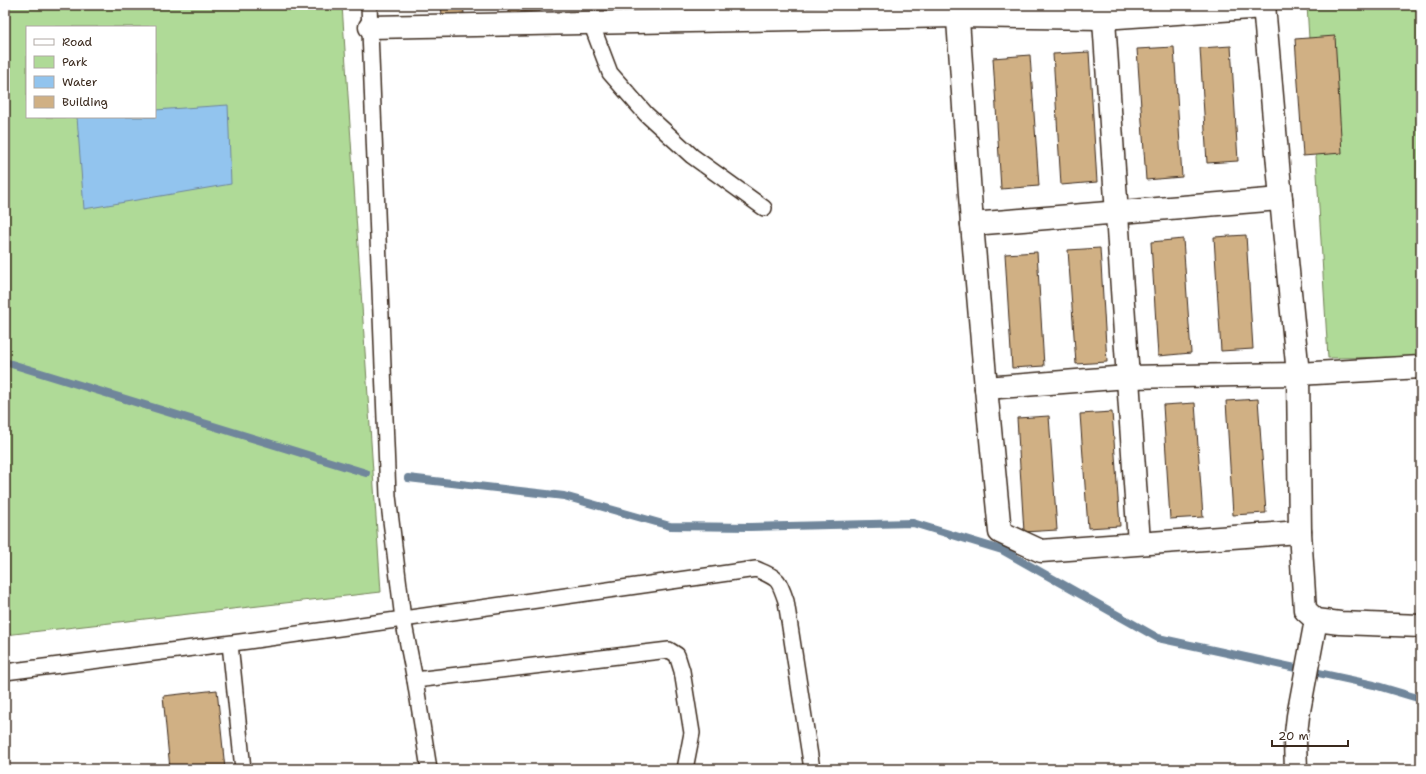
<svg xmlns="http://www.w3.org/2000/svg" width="1426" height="774" font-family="'Shantell Sans',sans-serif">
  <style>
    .green { fill: #afda97; stroke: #75825a; fill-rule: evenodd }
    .water { fill: #92c4ee; stroke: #6f869b }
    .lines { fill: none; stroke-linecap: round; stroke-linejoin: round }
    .stream { stroke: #6f869b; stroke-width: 8 }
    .building { fill: #d0b084; stroke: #3b2a1e }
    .service-casing { stroke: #3b2a1e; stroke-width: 18 }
    .minor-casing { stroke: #3b2a1e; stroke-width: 25 }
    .service { stroke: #fff; stroke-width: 15 }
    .minor { stroke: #fff; stroke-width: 22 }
  </style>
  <rect width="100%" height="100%" fill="#fff"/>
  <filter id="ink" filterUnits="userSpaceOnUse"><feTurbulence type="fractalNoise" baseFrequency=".025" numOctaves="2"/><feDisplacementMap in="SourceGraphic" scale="8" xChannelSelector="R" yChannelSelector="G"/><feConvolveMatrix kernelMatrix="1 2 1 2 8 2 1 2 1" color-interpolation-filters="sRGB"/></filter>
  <g filter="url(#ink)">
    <g class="green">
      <path d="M5 5H342L381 592 5 635ZM27 27H155V117H27Z"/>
      <path d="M1307 5H1421V357L1328 358Z"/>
    </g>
    <path class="water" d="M228 105 231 184 84 209 77 117H155V110Z"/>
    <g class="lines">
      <g class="stream">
        <path d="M5 362 366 473"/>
        <path d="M408 478 564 496 670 526 750 527 913 523 1002 550 1158 638 1374 685 1421 699"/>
      </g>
    </g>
    <g class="building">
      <path d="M441 5H463L464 13 442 15Z"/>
      <path d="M509 5H540V11L509 12Z"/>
      <path d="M1335 36 1342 153 1303 156 1295 39Z"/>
      <path d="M1231 46 1238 161 1207 163 1200 48Z"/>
      <path d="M1174 47 1182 177 1146 180 1137 49Z"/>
      <path d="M1089 52 1097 182 1061 185 1053 54Z"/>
      <path d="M1030 55 1039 186 1001 189 993 58Z"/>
      <path d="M1246 235 1253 349 1221 351 1214 237Z"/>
      <path d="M1183 239 1191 353 1158 356 1151 242Z"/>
      <path d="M1100 248 1107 362 1076 364 1068 250Z"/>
      <path d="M1037 252 1044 366 1012 368 1005 254Z"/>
      <path d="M1258 399 1266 513 1233 515 1226 401Z"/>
      <path d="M1195 403 1203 517 1170 519 1163 405Z"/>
      <path d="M1112 412 1120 526 1088 528 1080 414Z"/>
      <path d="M1049 416 1057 530 1024 532 1017 418Z"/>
      <path d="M217 690 225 769H170L163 696Z"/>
    </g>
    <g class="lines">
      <defs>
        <g id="service">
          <path d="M369 5 388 496 403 619 415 680 429 769"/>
          <path d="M591 23 610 73 646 114 692 156 764 208"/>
          <path d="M230 644 243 769"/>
          <path d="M5 672 248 641 756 569C778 579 778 577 786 601L812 769"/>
          <path d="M415 680 669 650 677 655 682 671 692 733 685 769"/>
        </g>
        <g id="minor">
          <path d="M957 5 972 224 986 388 1000 532 1041 551 1300 532"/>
          <path d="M1103 5 1139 543"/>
          <path d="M1264 5 1281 199 1298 374 1300 532 1305 610 1316 620 1340 623 1421 626"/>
          <path d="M370 27 957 16 1103 18 1265 7"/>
          <path d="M972 224 1281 199"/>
          <path d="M986 388 1128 377 1298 374 1421 367"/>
          <path d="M1296 769 1295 742 1298 716 1316 620"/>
        </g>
      </defs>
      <use href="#service" class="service-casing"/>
      <use href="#minor" class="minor-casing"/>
      <use href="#service" class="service"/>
      <use href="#minor" class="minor"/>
    </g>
  </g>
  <rect width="1426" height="774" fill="none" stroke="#fff" stroke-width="20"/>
  <rect x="10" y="10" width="1406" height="754" fill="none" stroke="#3b2a1e" stroke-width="1.5" filter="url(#ink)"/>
  <rect x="26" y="26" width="130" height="92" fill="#ffffff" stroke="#b1aaa5"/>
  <rect x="34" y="39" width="20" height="6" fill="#ffffff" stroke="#b1aaa5"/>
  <text x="62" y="46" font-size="12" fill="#3b2a1e">Road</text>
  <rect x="34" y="56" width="20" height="12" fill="#afda97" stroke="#b1aaa5"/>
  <text x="62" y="66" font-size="12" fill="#3b2a1e">Park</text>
  <rect x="34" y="76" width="20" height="12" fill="#92c4ee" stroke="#b1aaa5"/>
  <text x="62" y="86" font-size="12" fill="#3b2a1e">Water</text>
  <rect x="34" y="96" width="20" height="12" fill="#d0b084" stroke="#b1aaa5"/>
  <text x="62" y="106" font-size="12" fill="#3b2a1e">Building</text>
  <path d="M1272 740v6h76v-6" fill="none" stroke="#3b2a1e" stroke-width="2"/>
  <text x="1278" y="740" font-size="12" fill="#3b2a1e" stroke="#ffffff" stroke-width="3" paint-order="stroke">20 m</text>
</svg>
